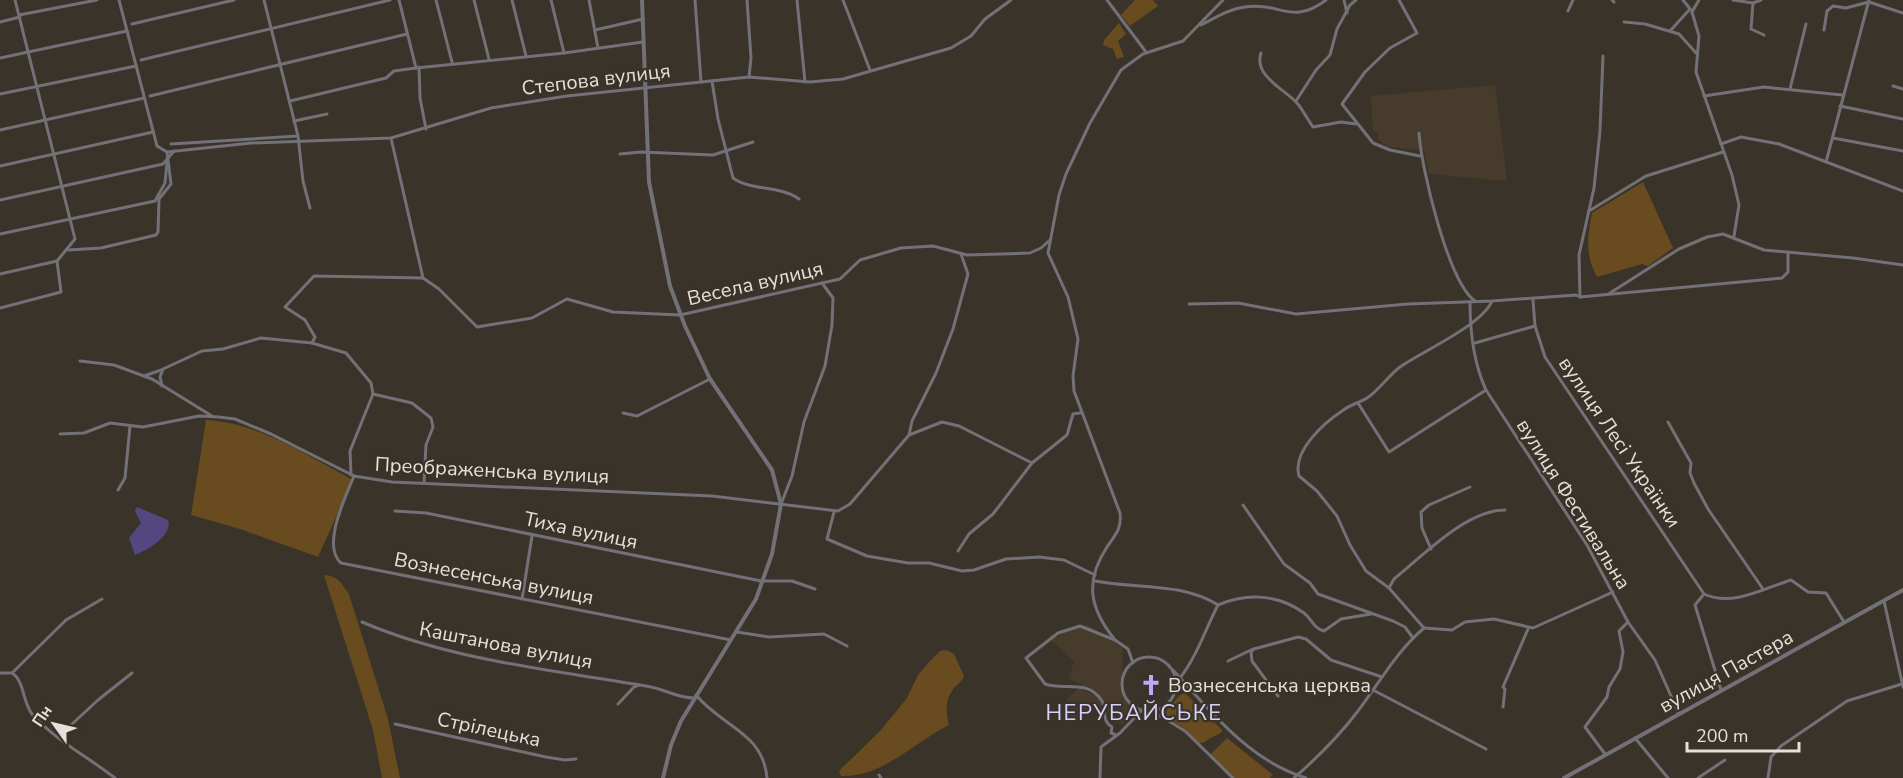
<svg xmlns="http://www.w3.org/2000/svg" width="1903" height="778" font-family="'Nunito Sans',sans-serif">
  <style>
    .built { fill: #473b2c }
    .green { fill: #684b1f }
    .water { fill: #524780 }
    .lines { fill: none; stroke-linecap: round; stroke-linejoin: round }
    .minor { stroke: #727177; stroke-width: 3 }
    .tertiary { stroke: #727177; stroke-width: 4 }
    .labels { text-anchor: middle; stroke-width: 4.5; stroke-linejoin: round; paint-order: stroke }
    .street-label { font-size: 20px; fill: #e5e0da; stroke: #3a3329 }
    .poi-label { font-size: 20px; fill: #e5e0da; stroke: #3a3329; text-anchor: start }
    .quarter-label { font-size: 22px; letter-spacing: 1.5px; fill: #d5d0fb; stroke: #3a3329 }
  </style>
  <rect width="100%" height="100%" fill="#3a3329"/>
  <g class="built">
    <path d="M1495 85 1507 181 1429 174 1424 150 1388 147 1378 139V133L1373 132 1371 96Z"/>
    <path d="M1088 625 1123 648 1122 683 1127 702 1133 711 1122 725 1109 719 1106 706 1098 695 1069 678 1074 661 1051 640 1073 627Z"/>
    <path d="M1079 688 1096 696 1103 706 1069 724 1060 706Z"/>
  </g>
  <g class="green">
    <path d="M1135 0H1153L1158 6 1130 26 1121 15Z"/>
    <path d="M1119 23 1126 34 1118 41 1124 57 1117 59 1113 49 1103 45 1104 40Z"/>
    <path d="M1643 182 1673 248 1648 266 1642 264 1597 277C1585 255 1587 237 1592 213Z"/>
    <path d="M206 420C260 423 306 455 353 480L318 557 240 529 191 515Z"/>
    <path d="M324 575C338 576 341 583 349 594L388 719 400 778H382L373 730Z"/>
    <path d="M946 650 954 654 964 676C961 684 956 684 952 691 945 700 946 715 949 725 916 741 882 778 841 776L839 771 881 730 907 698 918 675 929 662 940 651Z"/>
    <path d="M1185 693 1223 731C1217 736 1212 736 1203 743H1198L1185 729 1167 717 1166 711 1180 695Z"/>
    <path d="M1227 738 1273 775 1269 778H1235L1210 755Z"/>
  </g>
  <path class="water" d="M137 507 168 520C173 535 148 550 135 555L129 538 141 523 135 511Z"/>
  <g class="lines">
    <g class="minor">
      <path d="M264 0 298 136 303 181 310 208"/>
      <path d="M399 0 416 68 564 53 643 42"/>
      <path d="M436 0 452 62"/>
      <path d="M474 0 489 59"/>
      <path d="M512 0 526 56"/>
      <path d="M551 0 564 53"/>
      <path d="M589 0 598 48"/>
      <path d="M695 0 701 82"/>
      <path d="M747 0 751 58 749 77"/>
      <path d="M797 0 805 82"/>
      <path d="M843 0 870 70"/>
      <path d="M1107 0 1146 52"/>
      <path d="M1344 0 1347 13"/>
      <path d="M1399 0 1417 33 1390 48 1365 72 1342 104 1373 143 1390 150 1420 156"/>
      <path d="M1612 0 1614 2"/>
      <path d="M1683 0 1691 10"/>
      <path d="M1699 0 1692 12 1699 36 1696 72 1732 175 1739 205 1734 236"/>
      <path d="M1733 0 1753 3 1761 0"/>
      <path d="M1753 3 1751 29 1764 35"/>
      <path d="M1568 11 1573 0"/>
      <path d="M19 15 97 0"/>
      <path d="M0 22 20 17"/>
      <path d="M1624 22 1645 24 1679 34 1697 54"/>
      <path d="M132 24 234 0"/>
      <path d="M1201 25C1215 18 1229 9 1245 7 1281 2 1292 26 1326 0"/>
      <path d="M595 30 643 19"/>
      <path d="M1824 30 1827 11 1833 6 1846 8 1869 2 1903 13"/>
      <path d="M1670 31 1690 9"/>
      <path d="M1261 53C1253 76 1286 90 1297 103 1303 110 1308 120 1313 127L1341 122 1356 124"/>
      <path d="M0 58 127 31"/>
      <path d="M141 60 390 0"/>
      <path d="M419 67 420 98 426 129"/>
      <path d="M712 81 718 119 733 178C751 191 779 185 799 199"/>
      <path d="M1893 86 1903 89"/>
      <path d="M1790 89 1806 24"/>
      <path d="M0 94 136 66"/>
      <path d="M150 96 407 34"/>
      <path d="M1704 96 1764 87 1842 95"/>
      <path d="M290 101 386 78 394 71 416 68"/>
      <path d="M1296 101 1316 70 1330 55 1337 29 1350 5 1356 0"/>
      <path d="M1840 106 1903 119"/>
      <path d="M294 121 327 114"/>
      <path d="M0 130 144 98"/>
      <path d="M1419 133C1421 167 1448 282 1475 301"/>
      <path d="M391 138 423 278"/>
      <path d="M1833 138 1903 151"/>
      <path d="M171 144 298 136"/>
      <path d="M1721 144 1741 137 1779 144 1903 191"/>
      <path d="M167 152 251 143 391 138 491 108 567 96 749 77 810 82 843 79 951 48 971 36 985 19 1011 0"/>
      <path d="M620 154 641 152 713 155 753 142"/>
      <path d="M1826 162 1869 0"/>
      <path d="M0 166 153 132"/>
      <path d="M0 200 163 164 174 151"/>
      <path d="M1589 211 1646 176 1723 152"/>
      <path d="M0 234 155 201 165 183 167 163"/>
      <path d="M68 250 101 248 156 235 158 232 159 199 171 184 167 152 157 146 119 0"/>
      <path d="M0 274 57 261"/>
      <path d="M1610 293 1679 249 1707 237 1723 234 1764 250 1853 258 1903 265"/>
      <path d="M1580 297 1579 255 1594 188 1600 131 1603 56"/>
      <path d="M1533 300 1535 326 1545 357 1704 594"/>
      <path d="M1470 302C1470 330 1474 364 1486 390L1587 545 1628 622 1655 660 1679 714"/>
      <path d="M1189 304 1238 303 1296 314 1408 304 1492 301 1576 295 1580 297 1782 278 1788 272V252"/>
      <path d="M0 308 61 292 57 261 75 239 15 0"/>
      <path d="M312 343 346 353 371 383 373 394 350 451 351 475"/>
      <path d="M1475 343 1535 326"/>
      <path d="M80 361 114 365 152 379 212 416"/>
      <path d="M144 376 161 370"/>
      <path d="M162 386 160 377 163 369 202 351 223 349 261 338 312 343 315 337 305 320 285 307 314 276 423 278 439 289 477 327 532 318 567 299 613 312 680 315 840 279 860 260 901 248 933 246 967 255 1030 253 1041 248 1050 240"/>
      <path d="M373 394 412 403 431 418 433 427 426 445 424 483"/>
      <path d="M1358 403 1389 452 1486 390"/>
      <path d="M623 413 637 416 710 379"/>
      <path d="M1668 422 1691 463 1690 473 1694 483 1708 509 1763 589"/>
      <path d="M60 434 84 433 110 423 143 427 199 416 219 417 235 419 271 434 354 476 392 482 712 496 838 511 850 504 909 435 912 421 936 373 953 329 968 274 961 254"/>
      <path d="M909 435 942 422 959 426 1032 463"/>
      <path d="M354 476C346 496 321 546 341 563L731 640"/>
      <path d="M118 490 125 478 130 426"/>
      <path d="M781 504 792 476 804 422 825 366 832 325 833 298 822 283"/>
      <path d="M1243 505 1284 564 1310 583 1318 594 1393 621 1405 627 1413 638"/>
      <path d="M395 511 426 513 761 581H792L815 589"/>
      <path d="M834 512 827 539 867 556 908 563H929L962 571 974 570 1006 559 1039 557 1064 560 1095 575"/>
      <path d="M1431 549 1422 528 1421 512 1429 505 1470 487"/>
      <path d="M958 551 969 534 993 514 1032 463 1067 435 1073 414 1080 413"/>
      <path d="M1095 581C1136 589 1181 582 1218 605 1247 593 1278 594 1304 613 1312 619 1313 628 1324 631L1341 619 1371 614"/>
      <path d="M1389 588 1394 579C1423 556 1466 510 1505 510"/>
      <path d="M522 599 532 536"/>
      <path d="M1884 601 1903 687"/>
      <path d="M362 622C451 660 551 670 646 686 662 688 677 698 694 698"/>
      <path d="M1424 628 1389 588 1366 571 1350 545 1337 516 1317 491 1299 476C1292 451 1324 423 1342 411 1349 405 1359 403 1367 398 1379 390 1388 376 1400 367 1423 351 1482 325 1492 301"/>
      <path d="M1424 628 1452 630 1465 622 1494 619 1533 628 1613 592"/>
      <path d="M737 632 769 637 824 634 847 646"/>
      <path d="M1115 640C1090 609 1084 582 1107 547 1115 535 1122 529 1120 513L1074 391 1073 376 1078 339 1068 297 1048 253 1059 195 1066 174 1090 123 1121 70 1143 54 1183 41 1223 0"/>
      <circle cx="1149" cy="684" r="27"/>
      <path d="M1228 661 1253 649"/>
      <path d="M1173 670C1211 712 1250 761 1306 778"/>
      <path d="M0 673H12L66 620 102 599"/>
      <path d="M12 673C24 680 23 703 32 714 55 740 88 757 115 778"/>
      <path d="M1180 678C1197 656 1205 630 1218 605"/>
      <path d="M1373 690 1486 749"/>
      <path d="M1721 690 1695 605 1704 594C1732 607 1762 589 1791 580L1808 592 1826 593 1844 622"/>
      <path d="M696 695C722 727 763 732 767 778"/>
      <path d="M1278 696 1252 661 1251 652 1254 649 1298 637 1306 639 1331 660 1382 677"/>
      <path d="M618 704 634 687 639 685"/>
      <path d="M1503 707 1505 689 1503 687 1528 629"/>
      <path d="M1154 712 1185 731 1233 778"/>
      <path d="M395 724 546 757 565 760 576 759"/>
      <path d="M1116 735 1111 733 1112 727C1101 721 1107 710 1102 701 1087 678 1064 691 1045 684L1026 658 1058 633 1080 626 1115 640 1128 649 1133 663"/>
      <path d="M58 737 98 700 132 673"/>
      <path d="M1635 738 1668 778"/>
      <path d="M1605 754 1585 727 1607 697 1609 687 1620 669 1623 652 1619 631 1628 622"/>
      <path d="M879 775 881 778"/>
      <path d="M1100 778 1101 747 1120 733 1142 710"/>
      <path d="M1294 778C1317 758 1339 736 1358 711 1380 682 1396 652 1424 628"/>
      <path d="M1698 778 1725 760"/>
      <path d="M1768 778 1771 757 1781 746 1847 701 1902 684"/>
    </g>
    <g class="tertiary">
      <path d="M642 0 649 182 670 286 685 326 710 379 772 470 781 504 772 554 756 599 681 721 671 745 663 778"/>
      <path d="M1564 778 1903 590"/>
    </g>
  </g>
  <defs>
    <symbol id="church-bare" viewBox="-9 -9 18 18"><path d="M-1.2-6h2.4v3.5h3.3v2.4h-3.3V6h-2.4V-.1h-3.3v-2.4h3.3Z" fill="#b7abf8" stroke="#3a3329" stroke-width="2.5" paint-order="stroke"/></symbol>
  </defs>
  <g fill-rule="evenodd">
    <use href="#church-bare" x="1136" y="670" width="30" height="30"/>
  </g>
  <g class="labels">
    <g class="street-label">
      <text transform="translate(596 79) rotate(-7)" y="7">Степова вулиця</text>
      <text transform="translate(755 283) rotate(-13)" y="7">Весела вулиця</text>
      <text transform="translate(1620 442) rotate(56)" y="7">вулиця Лесі Українки</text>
      <text transform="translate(492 470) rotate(3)" y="7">Преображенська вулиця</text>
      <text transform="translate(1574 504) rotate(58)" y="7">вулиця Фестивальна</text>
      <text transform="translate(581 530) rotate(12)" y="7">Тиха вулиця</text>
      <text transform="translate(494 578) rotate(11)" y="7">Вознесенська вулиця</text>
      <text transform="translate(506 645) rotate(11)" y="7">Каштанова вулиця</text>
      <text transform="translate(1726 671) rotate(-29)" y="7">вулиця Пастера</text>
      <text transform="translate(489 729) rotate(12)" y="7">Стрілецька</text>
    </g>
    <g class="poi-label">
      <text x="1168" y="692">Вознесенська церква</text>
    </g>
    <g class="quarter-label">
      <text x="1134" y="720">НЕРУБАЙСЬКЕ</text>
    </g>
  </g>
  <g transform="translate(54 724) rotate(304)" stroke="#3a3329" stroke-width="4.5" paint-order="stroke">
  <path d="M0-4.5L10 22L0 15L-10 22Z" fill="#e5e0da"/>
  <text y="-9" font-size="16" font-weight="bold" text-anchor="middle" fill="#e5e0da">Пн</text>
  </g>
  <path d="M1687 742v9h112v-9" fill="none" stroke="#e5e0da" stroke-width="3"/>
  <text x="1696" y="742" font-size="18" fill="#e5e0da" stroke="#3a3329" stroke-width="4.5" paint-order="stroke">200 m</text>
</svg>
